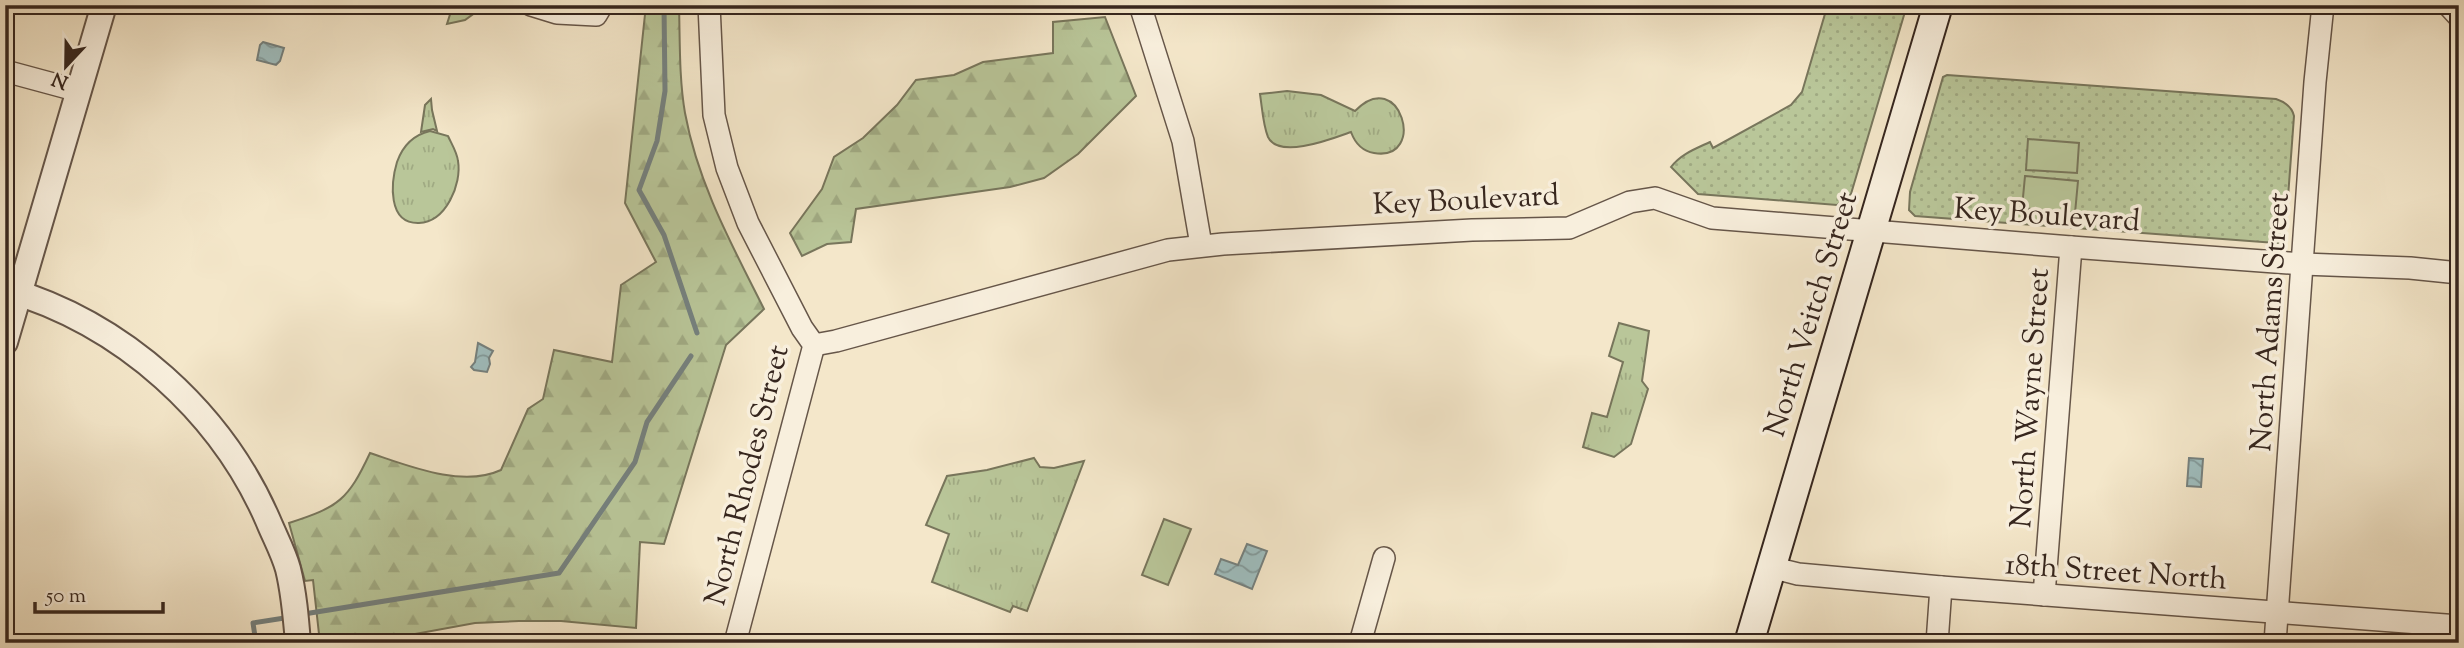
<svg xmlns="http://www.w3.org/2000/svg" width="2464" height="648" font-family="'Sorts Mill Goudy',serif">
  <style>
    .grass { fill: url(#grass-tufts); stroke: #78765c; stroke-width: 2 }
    .forest { fill: url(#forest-firs); stroke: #78765c; stroke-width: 2 }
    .park { fill: url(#park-dots); stroke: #78765c; stroke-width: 2 }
    .pitch { fill: #b9c699; stroke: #78765c; stroke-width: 2 }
    .water { fill: url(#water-waves); stroke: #75817f; stroke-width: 2 }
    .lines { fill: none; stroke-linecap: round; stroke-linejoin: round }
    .stream { stroke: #75817f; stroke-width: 5 }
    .minor-casing { stroke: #665649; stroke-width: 24 }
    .tertiary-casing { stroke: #665649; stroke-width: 28 }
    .secondary-casing { stroke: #36261e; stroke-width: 32 }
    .minor { stroke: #f8efdd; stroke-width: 21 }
    .tertiary { stroke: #f8efdd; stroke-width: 24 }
    .secondary { stroke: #f8efdd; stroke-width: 28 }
    .labels { text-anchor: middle; stroke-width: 7; stroke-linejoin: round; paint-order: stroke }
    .street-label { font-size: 30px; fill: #36261e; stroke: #f8efdd }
  </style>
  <defs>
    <pattern id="grass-tufts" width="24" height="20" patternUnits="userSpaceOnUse" patternTransform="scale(1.75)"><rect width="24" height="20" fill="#b9c699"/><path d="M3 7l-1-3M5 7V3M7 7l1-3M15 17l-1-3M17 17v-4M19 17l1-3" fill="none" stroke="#a0aa83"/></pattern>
    <pattern id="forest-firs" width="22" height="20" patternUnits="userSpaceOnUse" patternTransform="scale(1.75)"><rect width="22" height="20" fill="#b9c699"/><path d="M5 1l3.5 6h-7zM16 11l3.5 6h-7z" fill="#a0aa83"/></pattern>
    <pattern id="park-dots" width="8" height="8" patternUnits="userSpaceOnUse" patternTransform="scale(1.75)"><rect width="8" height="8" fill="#b9c699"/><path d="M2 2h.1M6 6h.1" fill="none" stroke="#a0aa83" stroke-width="1.8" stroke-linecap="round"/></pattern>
    <pattern id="water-waves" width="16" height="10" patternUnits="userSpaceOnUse" patternTransform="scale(1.75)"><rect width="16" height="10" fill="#9fbebf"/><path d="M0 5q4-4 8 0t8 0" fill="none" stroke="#829a9b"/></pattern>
  </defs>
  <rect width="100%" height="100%" fill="#f4e7ca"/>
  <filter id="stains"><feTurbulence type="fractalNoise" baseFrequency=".00286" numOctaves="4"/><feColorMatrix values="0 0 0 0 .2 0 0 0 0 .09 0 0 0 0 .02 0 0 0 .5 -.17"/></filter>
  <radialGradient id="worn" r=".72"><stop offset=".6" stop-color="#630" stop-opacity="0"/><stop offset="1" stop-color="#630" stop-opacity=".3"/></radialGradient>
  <g class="grass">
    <path d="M453 5H470L476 12 465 20 447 24Z"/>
    <path d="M1287 91 1321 95 1355 111C1400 64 1428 162 1374 153 1362 151 1355 143 1351 132 1334 138 1279 160 1268 137 1263 125 1262 107 1260 94Z"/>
    <path d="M431 99 432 110 437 131 433 129 421 132 425 105Z"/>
    <path d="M430 131 448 136C451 143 457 152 458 161 462 184 446 222 419 223 387 224 391 182 397 162 403 145 413 135 430 131Z"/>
    <path d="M1619 323 1649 331 1642 381 1648 389 1631 444 1614 457 1583 447 1592 413 1607 417 1623 362 1609 356Z"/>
    <path d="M1034 458 1040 467 1054 468 1084 461 1027 611 1013 606 1010 612 932 582 949 534 926 525 947 476 987 470Z"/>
  </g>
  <g class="forest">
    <path d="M646 5H679C680 41 679 78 685 113 698 184 732 245 764 309L726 345 664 544 640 542 636 628 561 621H519L475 623 366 643H320L313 580 305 581 289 523C339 507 348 500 370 453 409 466 462 488 501 470L528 409 543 399 554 350 612 362 621 285 656 262 625 203Z"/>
    <path d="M1105 17 1136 96 1078 154 1044 178 1010 187 856 209 851 242 827 244 802 256 790 233 822 189 834 157 863 138 897 105 916 80 954 75 983 62 1053 53V22Z"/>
  </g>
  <g class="park">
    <path d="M1825 5H1907L1851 194 1837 205 1698 194 1671 167C1681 154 1695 149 1710 142L1713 148 1791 105 1802 92 1827 7Z"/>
    <path d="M1947 75 2276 99C2285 102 2292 107 2294 116L2285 238 2282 242 2276 243 1915 216 1909 210 1910 192 1943 77Z"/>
  </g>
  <g class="pitch">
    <path d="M2028 139 2079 143 2077 173 2026 170Z"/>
    <path d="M2025 176 2078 181 2075 213 2022 208Z"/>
    <path d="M1164 519 1191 529 1168 585 1142 575Z"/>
  </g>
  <g class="water">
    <path d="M263 42 284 48 280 61 276 65 257 60 260 45Z"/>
    <path d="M478 343 493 351 489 358 490 364 487 372 474 370 471 367 475 362Z"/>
    <path d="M2189 458 2203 459 2201 487 2187 486Z"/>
    <path d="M1247 544 1267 551 1252 589 1215 574 1221 559 1238 565Z"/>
  </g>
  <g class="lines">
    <g class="stream">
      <path d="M664 5 665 91 657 141 639 190 664 235 697 333"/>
      <path d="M304 614 559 573 635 462 647 422 691 356"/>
      <path d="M256 643 253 623 291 617"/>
    </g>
    <defs>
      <g id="minor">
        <path d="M531 5 557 13 596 15 602 5"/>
        <path d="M709 5 714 115 727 168 748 223 802 328 814 345 735 643"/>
        <path d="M1140 5 1183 141 1201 245"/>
        <path d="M2448 5 2459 17"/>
        <path d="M5 71 79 91"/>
        <path d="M814 345 836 341 1168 250 1223 244 1472 230 1569 228 1630 202 1655 198 1712 218 2071 247 2303 264 2410 268 2459 273"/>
        <path d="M1770 567 1798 574 1941 587 2459 626"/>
        <path d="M2044 595 2071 247"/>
        <path d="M1360 643 1384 558"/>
        <path d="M1937 643 1941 587"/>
        <path d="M2275 643 2315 82 2323 5"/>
      </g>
      <g id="tertiary">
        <path d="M5 289C123 323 223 413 270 525 276 539 284 554 288 569 294 593 296 618 298 643"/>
        <path d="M5 342 104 5"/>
      </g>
      <path id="secondary" d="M1749 643 1938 5"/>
    </defs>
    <use href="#minor" class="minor-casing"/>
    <use href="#tertiary" class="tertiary-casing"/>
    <use href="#secondary" class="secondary-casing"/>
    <use href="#minor" class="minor"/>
    <use href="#tertiary" class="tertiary"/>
    <use href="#secondary" class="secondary"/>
  </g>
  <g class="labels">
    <g class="street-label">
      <text transform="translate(1466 199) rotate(-3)" y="10">Key Boulevard</text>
      <text transform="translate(2047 214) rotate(4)" y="10">Key Boulevard</text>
      <text transform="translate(1810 314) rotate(-73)" y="10">North Veitch Street</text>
      <text transform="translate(2269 322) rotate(-86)" y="10">North Adams Street</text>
      <text transform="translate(2029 398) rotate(-86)" y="10">North Wayne Street</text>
      <text transform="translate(746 475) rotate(-76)" y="10">North Rhodes Street</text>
      <text transform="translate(2116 571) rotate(4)" y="10">18th Street North</text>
    </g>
  </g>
  <rect width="2464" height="648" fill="none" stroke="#f4e7ca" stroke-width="28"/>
  <rect x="7" y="7" width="2450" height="634" fill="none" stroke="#36261e" stroke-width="3.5"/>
  <rect x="14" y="14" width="2436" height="620" fill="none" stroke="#36261e" stroke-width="2"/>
  <g transform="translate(66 66) rotate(202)" stroke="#f8efdd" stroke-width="5" paint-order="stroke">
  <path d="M0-5L12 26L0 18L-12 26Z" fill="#36261e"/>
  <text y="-10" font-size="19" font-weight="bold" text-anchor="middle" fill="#36261e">N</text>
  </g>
  <path d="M35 602v10h128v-10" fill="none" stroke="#36261e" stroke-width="3.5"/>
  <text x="46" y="602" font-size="21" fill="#36261e" stroke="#f8efdd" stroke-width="5" paint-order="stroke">50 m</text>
  <rect width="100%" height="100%" filter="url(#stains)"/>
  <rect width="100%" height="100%" fill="url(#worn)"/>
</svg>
